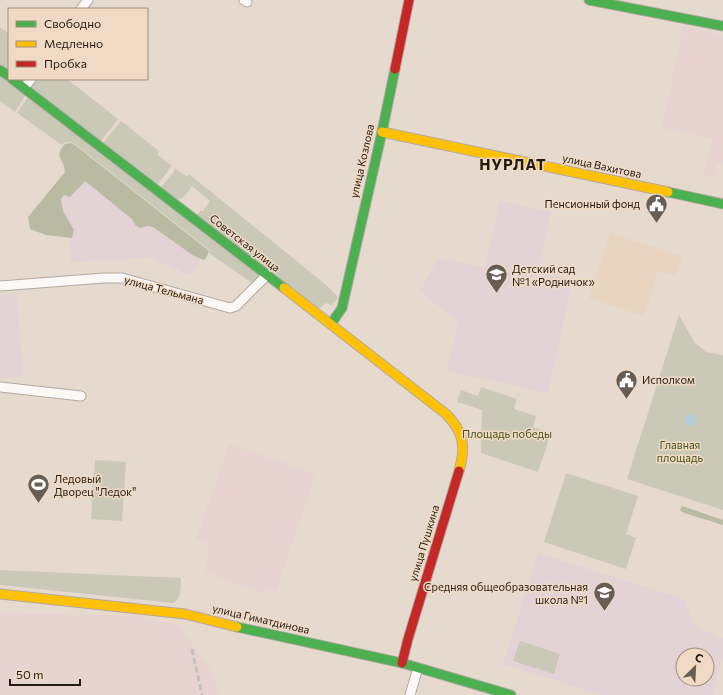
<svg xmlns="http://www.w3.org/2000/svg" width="723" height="695" font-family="Commissioner,sans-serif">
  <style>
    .built { fill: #e8d4c1 }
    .industrial { fill: #e7d3d0 }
    .education { fill: #e3d3d7; fill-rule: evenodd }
    .green { fill: #cac9b7 }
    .forest { fill: #b9baa2 }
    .water { fill: #b6cbd8 }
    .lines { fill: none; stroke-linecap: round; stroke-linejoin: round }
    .street-casing { stroke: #b2a9a1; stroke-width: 11 }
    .fast-casing { stroke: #b2a9a1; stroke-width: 11 }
    .slow-casing { stroke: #b2a9a1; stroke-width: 11 }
    .jam-casing { stroke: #b2a9a1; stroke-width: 11 }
    .street { stroke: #fbf9f8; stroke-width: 9 }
    .fast { stroke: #4caf50; stroke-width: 9 }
    .slow { stroke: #ffc107; stroke-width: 9 }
    .jam { stroke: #c62828; stroke-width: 9 }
    .rail { stroke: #c3c0bc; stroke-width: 3; stroke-dasharray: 6 3; stroke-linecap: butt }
    .labels { text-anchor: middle; stroke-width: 3; stroke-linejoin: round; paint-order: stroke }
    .street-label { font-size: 11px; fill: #221a13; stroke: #f0dac5 }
    .poi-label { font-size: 11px; fill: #221a13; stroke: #f0dac5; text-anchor: start }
    .park-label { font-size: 11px; fill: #45521a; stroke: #f0dac5 }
    .district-label { font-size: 15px; font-weight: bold; letter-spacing: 1px; fill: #221a13; stroke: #f0dac5 }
  </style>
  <rect width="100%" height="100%" fill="#e6dacf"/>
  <path class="built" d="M610 233 682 256 676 276 658 270 644 316 589 298Z"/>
  <g class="industrial">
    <path d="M683 26 723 35V165L717 164 714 178 704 176 712 139 662 128Z"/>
    <path d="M229 444 316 474 276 591 269 589 263 594 205 572 209 545 196 539Z"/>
    <path d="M0 613 136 616 178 625 210 669 220 695H0Z"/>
  </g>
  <g class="education">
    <path d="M75 162 202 258 190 275 152 258 71 262 68 225 42 205Z"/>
    <path d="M500 201 551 212 538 272 573 280 548 393 447 371 458 322 420 291 438 258 485 268Z"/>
    <path d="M17 294 23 377 0 378V295Z"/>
    <path d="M538 553 683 599 695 626 723 639V659L712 695H601L503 664ZM683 655H707V679H683Z"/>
  </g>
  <g class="green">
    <path d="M0 27 9 34V74L0 67Z"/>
    <path d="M0 74 27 93 15 112 0 101Z"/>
    <path d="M33 79H67L118 119 99 144 26 88Z"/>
    <path d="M29 95 265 276 255 285 209 253V250L75 144 70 142 64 143 62 145 17 113Z"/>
    <path d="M121 121 159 151 158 155 172 166 157 185 101 145Z"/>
    <path d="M175 168 187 177 189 174 325 284 338 297 335 302 331 305 326 303 319 309 196 216 200 211H203L210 201 192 186 185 196 177 200 160 188 173 173Z"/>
    <path d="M679 315 695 343 706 352 723 355V510L627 479Z"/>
    <path d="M481 387 517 399 514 409 536 416 533 427 551 433 538 472 481 453 482 410 457 402 461 390 478 396Z"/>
    <path d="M95 460 126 462 122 521 91 519Z"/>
    <path d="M566 473 638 496 626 534 636 538 626 569 544 542Z"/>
    <path d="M0 570 181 578C180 588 182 598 173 603L0 585Z"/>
    <path d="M520 641 560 654 554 674 513 661Z"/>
  </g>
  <g class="forest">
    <path d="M70 143 75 145 209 251 206 258 204 260 194 256 153 227 148 226 140 228 136 226 132 219 85 181 70 197 64 195 61 199 63 211 74 230 72 238 46 235 30 229 28 217 65 172C64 157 53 158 65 144Z"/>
    <path d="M682 506 723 520V525L684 513 680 510Z"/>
  </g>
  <circle class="water" cx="690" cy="420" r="6"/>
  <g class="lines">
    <defs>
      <g id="street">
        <path d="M244 0 247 2"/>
        <path d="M81 9 88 0"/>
        <path d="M24 88 31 79"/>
        <path d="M0 286 104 278H122L230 308 236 306 267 275"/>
        <path d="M0 387 81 396"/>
        <path d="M410 695 418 668"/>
      </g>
      <g id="fast">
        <path d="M589 0 723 26"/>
        <path d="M0 70 9 76"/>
        <path d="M12 79 284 288"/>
        <path d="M668 192 723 204"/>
        <path d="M331 324 342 308 382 132 395 69"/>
        <path d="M237 627 402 663 511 695"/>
      </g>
      <g id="slow">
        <path d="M382 132 668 192"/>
        <path d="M284 288 446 414C464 432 466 447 459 471"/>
        <path d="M0 594 185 614 237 627"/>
      </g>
      <g id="jam">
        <path d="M395 69 409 0"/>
        <path d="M402 663 408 639 459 471"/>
      </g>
    </defs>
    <use href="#street" class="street-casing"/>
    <use href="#fast" class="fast-casing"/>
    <use href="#slow" class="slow-casing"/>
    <use href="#jam" class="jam-casing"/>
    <use href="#street" class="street"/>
    <use href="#fast" class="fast"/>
    <use href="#slow" class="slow"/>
    <use href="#jam" class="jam"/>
    <path class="rail" d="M192 649 202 695"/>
  </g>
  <defs>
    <symbol id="civic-pin" viewBox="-11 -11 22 30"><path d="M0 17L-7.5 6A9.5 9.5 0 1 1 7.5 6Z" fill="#675d55" stroke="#f0dac5"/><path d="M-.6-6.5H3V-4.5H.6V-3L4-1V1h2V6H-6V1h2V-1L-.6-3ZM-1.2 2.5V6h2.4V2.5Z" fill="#fff"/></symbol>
    <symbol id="school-pin" viewBox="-11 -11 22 30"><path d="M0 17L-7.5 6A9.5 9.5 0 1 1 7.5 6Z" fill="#675d55" stroke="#f0dac5"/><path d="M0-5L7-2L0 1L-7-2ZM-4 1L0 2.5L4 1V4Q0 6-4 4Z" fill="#fff"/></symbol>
    <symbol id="stadium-pin" viewBox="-11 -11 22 30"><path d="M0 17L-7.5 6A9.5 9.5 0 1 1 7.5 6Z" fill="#675d55" stroke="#f0dac5"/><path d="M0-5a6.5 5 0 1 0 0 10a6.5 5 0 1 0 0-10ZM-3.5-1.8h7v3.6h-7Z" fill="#fff"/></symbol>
  </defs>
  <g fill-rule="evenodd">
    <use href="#civic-pin" x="644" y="192" width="25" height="34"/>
    <use href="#school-pin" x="484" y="262" width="25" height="34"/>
    <use href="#civic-pin" x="614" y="368" width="25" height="34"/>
    <use href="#stadium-pin" x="26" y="472" width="25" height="34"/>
    <use href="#school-pin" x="592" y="580" width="25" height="34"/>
  </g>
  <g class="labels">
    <g class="street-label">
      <text transform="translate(362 161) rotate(-77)" y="4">улица Козлова</text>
      <text transform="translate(602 166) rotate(12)" y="4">улица Вахитова</text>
      <text transform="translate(245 243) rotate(38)" y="4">Советская улица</text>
      <text transform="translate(164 290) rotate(15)" y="4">улица Тельмана</text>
      <text transform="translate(424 543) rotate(-73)" y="4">улица Пушкина</text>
      <text transform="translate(261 619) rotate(13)" y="4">улица Гиматдинова</text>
    </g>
    <g class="poi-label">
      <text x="640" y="208" text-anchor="end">Пенсионный фонд</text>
      <text x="512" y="273">Детский сад<tspan x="512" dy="13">№1 «Родничок»</tspan></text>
      <text x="642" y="384">Исполком</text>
      <text x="54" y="483">Ледовый<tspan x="54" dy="13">Дворец "Ледок"</tspan></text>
      <text x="588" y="591" text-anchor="end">Средняя общеобразовательная<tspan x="588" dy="13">школа №1</tspan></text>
    </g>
    <g class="park-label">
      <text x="507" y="438">Площадь победы</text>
      <text x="680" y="449">Главная<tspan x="680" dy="13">площадь</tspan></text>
    </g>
    <g class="district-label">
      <text x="513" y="170">НУРЛАТ</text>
    </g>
  </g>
  <rect x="8" y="8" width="140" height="72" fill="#f0dac5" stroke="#9e8d7e"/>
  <rect x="16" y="21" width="20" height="6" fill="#4caf50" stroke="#9e8d7e"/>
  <text x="44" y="28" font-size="12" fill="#221a13">Свободно</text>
  <rect x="16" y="41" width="20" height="6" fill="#ffc107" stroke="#9e8d7e"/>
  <text x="44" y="48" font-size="12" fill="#221a13">Медленно</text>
  <rect x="16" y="61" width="20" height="6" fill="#c62828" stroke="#9e8d7e"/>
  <text x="44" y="68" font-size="12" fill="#221a13">Пробка</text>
  <g transform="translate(695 667) rotate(24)"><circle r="19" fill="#f0dac5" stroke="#9e8d7e"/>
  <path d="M0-3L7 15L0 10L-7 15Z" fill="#675d55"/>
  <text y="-6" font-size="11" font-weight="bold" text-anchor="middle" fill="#221a13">С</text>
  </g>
  <path d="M10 679v6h70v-6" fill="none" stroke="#221a13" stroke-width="2"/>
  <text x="16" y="679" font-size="12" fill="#221a13" stroke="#f0dac5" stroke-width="3" paint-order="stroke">50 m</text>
</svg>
